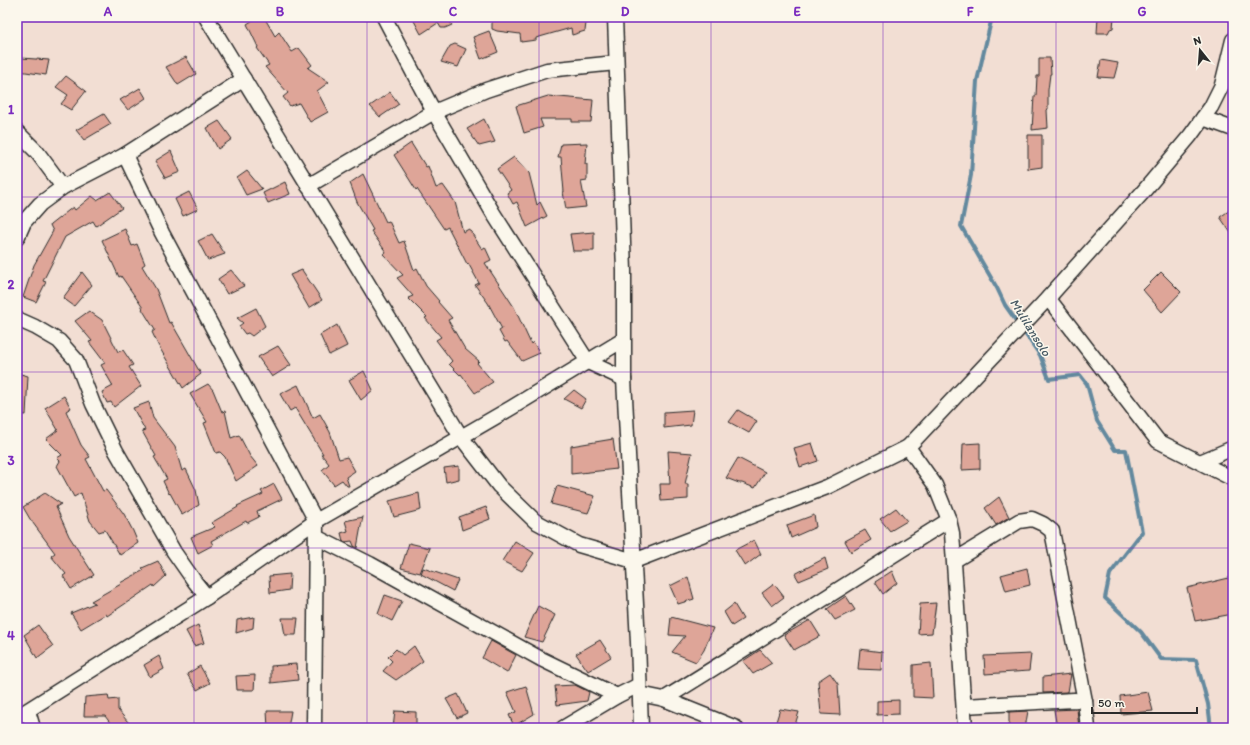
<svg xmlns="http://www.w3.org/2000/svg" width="1250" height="745" font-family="Itim,sans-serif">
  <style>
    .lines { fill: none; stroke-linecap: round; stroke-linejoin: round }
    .stream { stroke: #64899e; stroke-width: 4 }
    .building { fill: #dea598; stroke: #2b2b2b }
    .street-casing { stroke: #2b2b2b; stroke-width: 17 }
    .street { stroke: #fbf7ec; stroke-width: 14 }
    .grid { fill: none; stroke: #7b2cbf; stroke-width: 1; stroke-opacity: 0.55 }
    .labels { text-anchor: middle; stroke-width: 3; stroke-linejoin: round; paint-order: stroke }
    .water-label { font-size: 13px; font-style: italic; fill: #485a64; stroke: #fbf7ec }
    .neatline { fill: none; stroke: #7b2cbf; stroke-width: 1.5 }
    .grid-label { font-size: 13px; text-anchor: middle; font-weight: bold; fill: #7b2cbf }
  </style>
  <rect width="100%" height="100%" fill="#f2ded3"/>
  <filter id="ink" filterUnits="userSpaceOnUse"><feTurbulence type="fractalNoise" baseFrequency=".025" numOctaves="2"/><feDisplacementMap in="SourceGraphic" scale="8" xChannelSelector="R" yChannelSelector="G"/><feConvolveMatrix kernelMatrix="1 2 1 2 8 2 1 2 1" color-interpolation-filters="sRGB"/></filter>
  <g filter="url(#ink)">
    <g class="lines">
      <path class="stream" d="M992 17 977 81 971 175 961 226 997 288 1005 305 1040 355 1049 379 1080 375 1087 384 1097 421 1115 450H1126L1142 532 1110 574 1105 598 1141 632 1161 659 1196 660 1208 704 1211 728"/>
    </g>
    <g class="building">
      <path d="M258 17H264L275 36 279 32 292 52 299 48 312 65 308 68 329 82 317 91 328 112 310 122 299 103 290 106 283 97 288 93 265 67 269 65 257 48 258 47 247 24Z"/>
      <path d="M412 17H447L452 25 445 28H441L438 23 421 34Z"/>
      <path d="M492 17H596L597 20 586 23 585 31 572 35 571 28 536 38V40L521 42 520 34 497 31 492 29Z"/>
      <path d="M1098 17H1114L1113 28 1110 29 1108 33H1097Z"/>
      <path d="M489 31 498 52 481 59 473 37Z"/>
      <path d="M455 44 466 49 458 67 441 62 450 46Z"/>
      <path d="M186 57 196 74 178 85 166 67Z"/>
      <path d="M22 58 49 60 46 75 19 71Z"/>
      <path d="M1039 58H1050L1051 74H1050L1048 90V109L1047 110 1048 128 1032 130 1034 96H1036L1037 76H1039Z"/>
      <path d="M1101 60 1118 63 1114 78 1098 77Z"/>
      <path d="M66 76 86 91 71 110 61 104 68 95 56 87Z"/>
      <path d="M140 88 146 98 128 110 120 100Z"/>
      <path d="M390 92 399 104 380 117 370 106Z"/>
      <path d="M548 96 593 100 591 122H572V119H540L543 127 524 133 516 106Z"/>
      <path d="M104 114 111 124 84 140 76 130Z"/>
      <path d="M484 119 495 142 479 146 467 129Z"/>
      <path d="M219 121 232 139 218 149 207 128Z"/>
      <path d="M1028 135H1042V167L1028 169Z"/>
      <path d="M411 143 426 167 428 166 436 188 443 185 455 202 463 232 469 229 482 249 485 247 491 260 485 263 514 307 531 344 533 342 540 353 522 361 507 341 505 342 499 331 502 329 488 303 475 285 479 283 468 263 467 264 448 227 444 229 417 189 416 190 394 155Z"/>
      <path d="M587 143 585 164H587V180L581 181 586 207 566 209 563 192H564L561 157H558L561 144Z"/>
      <path d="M171 151 180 172 165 178 155 161Z"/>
      <path d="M514 157 529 173 537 205 540 202 547 216 527 227 517 202 513 204 507 193 511 190 497 169Z"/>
      <path d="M247 171 262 189 246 195 237 178Z"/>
      <path d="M363 174 386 222 389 221 399 243 404 241 414 270 417 268 426 286 439 301 438 302 452 318 448 320 465 349 479 361 477 363 493 382 475 393 461 374 460 375 449 364 452 361 436 340 441 337 425 318 427 317 408 298 413 296 397 278 403 275 383 254 386 252 371 231 373 230 357 202 350 183Z"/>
      <path d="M285 182 290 194 268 203 263 193Z"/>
      <path d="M110 192 122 208 96 226 93 221 65 237 43 281 46 282 36 302 23 297 34 265 53 231 50 225 73 207 75 210 92 196 97 200Z"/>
      <path d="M189 192 198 209 183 216 175 199Z"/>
      <path d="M1233 208V236L1220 217Z"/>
      <path d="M125 229 132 246 137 244 145 264 142 266 156 289 169 323 171 322 201 374 183 388 158 345 152 332 155 330 142 309 143 308 121 276 119 277 102 240Z"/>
      <path d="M594 232V251H573L570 234Z"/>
      <path d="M212 234 225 254 208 260 198 241Z"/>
      <path d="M231 270 244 286 227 294 218 279Z"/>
      <path d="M302 270 322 300 309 308 290 275Z"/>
      <path d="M82 272 92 285 74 306 63 298Z"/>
      <path d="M1161 272 1181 292 1162 312 1143 290Z"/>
      <path d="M256 308 265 326 252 336 248 333 245 334 239 326 243 323 237 318Z"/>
      <path d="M89 311 102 320 118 352 123 350 133 365 129 367 141 386 114 407 111 402 107 403 102 392 113 386 101 365 105 363 89 342 92 341 75 321Z"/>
      <path d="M337 325 347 346 329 355 320 335Z"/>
      <path d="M278 346 291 365 272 377 258 357Z"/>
      <path d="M364 371 373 390 361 400 349 380Z"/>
      <path d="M17 373 28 376 26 415 17 414Z"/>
      <path d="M208 384 213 390 222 412 225 411 231 438 239 435 250 456 258 466 236 481 225 457 220 452 216 453 204 423 207 422 190 394Z"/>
      <path d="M298 385 313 418 320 414 330 432 339 459 347 457 355 471 346 477 349 486H347L342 480 334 485 322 470 329 464 321 454H323L295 408 290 411 280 394Z"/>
      <path d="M574 390 586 399 581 408 564 399Z"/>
      <path d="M64 396 71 408 66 411 81 445 90 457 86 459 103 491 106 490 124 514 133 531 138 543 120 555 105 530 99 532 90 521 81 493 74 497 57 466 60 461 57 458 62 455 46 439 58 430 45 408Z"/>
      <path d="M149 402 153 418 175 447 182 471 186 469 196 490 199 505 182 515 170 493 169 494 163 481 167 479 154 457 156 456 142 431 145 430 133 408Z"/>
      <path d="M693 410 691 425 664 428V412Z"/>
      <path d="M738 410 757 421 749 433 729 422Z"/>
      <path d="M613 439 617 469 571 474V446Z"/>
      <path d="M812 443 818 461 800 467 794 448Z"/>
      <path d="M980 443V469L962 470 963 444Z"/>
      <path d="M668 451 692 453 685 484H688V499L661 501 660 484H670Z"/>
      <path d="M738 458 765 472 755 488 742 483H739L726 478Z"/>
      <path d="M459 466V479L446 482 444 468Z"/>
      <path d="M274 484 282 499 257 511 259 517 247 523 246 521 211 541 213 545 198 553 191 537 215 527 211 523 238 507 237 506 263 494 261 491Z"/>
      <path d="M557 486 595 496 588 513 551 504Z"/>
      <path d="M45 493 61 504 56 507 69 536 94 575 71 589 63 576 66 574 51 556 55 553 30 519 23 507Z"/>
      <path d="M419 493 421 510 394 517 389 501Z"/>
      <path d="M999 497 1009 517 996 525 985 508Z"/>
      <path d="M486 507 490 519 462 530 459 517Z"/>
      <path d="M896 508 907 521 890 531 880 519Z"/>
      <path d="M814 515 816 527 791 538 787 525Z"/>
      <path d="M363 517 361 526 357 548 354 546 352 541 345 542 343 541 341 533 348 531 345 521Z"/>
      <path d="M865 530 871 540 851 552 845 541Z"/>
      <path d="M754 540 761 554 745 566 735 550Z"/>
      <path d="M515 541 534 553 522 571 502 561Z"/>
      <path d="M409 543 430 548 420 573 401 568Z"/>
      <path d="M825 558 828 569 799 581 795 574Z"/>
      <path d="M158 561 166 576 154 587 153 585 107 616 106 614 81 629 71 613 95 603 91 601 121 584 120 583 144 570 142 568Z"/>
      <path d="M423 568 458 580 453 591 421 574Z"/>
      <path d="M1027 568 1030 585 1006 591 1001 575Z"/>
      <path d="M892 571 897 583 883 594 875 582Z"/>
      <path d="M290 574 289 590 270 593 269 576Z"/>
      <path d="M688 577 694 599 678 604 670 586Z"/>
      <path d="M1233 577V614L1195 621 1187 588Z"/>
      <path d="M774 584 784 597 772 606 762 593Z"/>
      <path d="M385 595 402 601 392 621 378 614Z"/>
      <path d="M846 596 855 610 835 620 827 609Z"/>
      <path d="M936 603 932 633 918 634 920 604Z"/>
      <path d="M734 604 743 619 732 626 724 612Z"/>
      <path d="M538 606 555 615 542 642 524 637Z"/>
      <path d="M254 617 253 628 236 633 237 620Z"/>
      <path d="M671 617 713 628 704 650 696 662 672 652 685 636 669 635Z"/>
      <path d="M282 618H298L296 635H285Z"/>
      <path d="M810 620 820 636 794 650 784 635Z"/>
      <path d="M38 625 53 646 37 658 24 635Z"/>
      <path d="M198 625 204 643 194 646 186 631Z"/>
      <path d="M600 640 611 657 588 671 576 654Z"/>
      <path d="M491 641 516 655 507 673 482 658Z"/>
      <path d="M414 646 423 661 396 680 383 671 392 661 388 657 396 649 403 655Z"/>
      <path d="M860 649 882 652 881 670 858 669Z"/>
      <path d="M760 650 772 663 753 674 743 661Z"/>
      <path d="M1031 654 1029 671 985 674 984 656Z"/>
      <path d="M159 656 164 669 150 677 144 665Z"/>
      <path d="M931 663 933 698 913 697V665Z"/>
      <path d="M296 664 298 680 271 683V666Z"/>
      <path d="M200 666 210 683 197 690 187 674Z"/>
      <path d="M830 673 838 684 840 715 821 714 818 681Z"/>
      <path d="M1071 674 1068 692 1043 693V677Z"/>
      <path d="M255 675 254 690H237L236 676Z"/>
      <path d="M575 685 589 692 587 701 557 705 555 686Z"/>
      <path d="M526 686 534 714 514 726 509 715 516 712 507 692Z"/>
      <path d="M1148 692 1153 711 1121 714 1120 696Z"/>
      <path d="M458 694 467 713 457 718 446 699Z"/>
      <path d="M108 695 109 700 118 699V710L133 728H114L105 716H84L85 697Z"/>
      <path d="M899 700V714L877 715V701Z"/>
      <path d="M780 709 799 712 794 728H774Z"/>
      <path d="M1077 709 1079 728H1057L1054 710Z"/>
      <path d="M267 711H291L288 728H268Z"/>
      <path d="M395 711 416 712V728H393Z"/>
      <path d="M1028 711 1025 728H1009V712Z"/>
    </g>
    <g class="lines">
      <defs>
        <g id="street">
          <path d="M206 17 461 437 499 486 535 521 579 545 634 561 827 487 908 447 1048 298 1143 192 1190 136 1211 107 1222 85 1233 40"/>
          <path d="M384 17 434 112 493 213 588 362 624 379"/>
          <path d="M615 17 624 271V379L638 642 641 728"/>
          <path d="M1203 118 1233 129"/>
          <path d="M17 132 37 152 63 187"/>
          <path d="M125 155 162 233 316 521 314 728"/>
          <path d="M308 186 434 112 486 90 547 70 616 63"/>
          <path d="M17 238 24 222 40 204 63 187 125 155 244 79"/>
          <path d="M1048 298 1158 441 1233 479"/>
          <path d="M17 319 35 327 59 341 76 360 93 404 116 451 174 552 195 582 207 597"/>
          <path d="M908 447 935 485 949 520 952 533 965 728"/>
          <path d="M1200 462 1233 448"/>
          <path d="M316 537 370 564 541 659 617 696"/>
          <path d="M955 560 1019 521 1032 519 1043 524 1052 531 1085 701 1088 728"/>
          <path d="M640 694 664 699C760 640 854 579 949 520"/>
          <path d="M664 699 736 728"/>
          <path d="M964 706 1074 700 1085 701"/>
          <path d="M28 711 33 728"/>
          <path d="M17 717 207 597 316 521 511 408 623 340"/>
          <path d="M563 728 617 696 639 685"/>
        </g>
      </defs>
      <use href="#street" class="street-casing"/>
      <use href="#street" class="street"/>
    </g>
  </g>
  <path class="grid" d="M194 17V728M367 17V728M539 17V728M711 17V728M883 17V728M1056 17V728M17 197H1233M17 372H1233M17 548H1233"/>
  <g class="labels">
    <g class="water-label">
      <text transform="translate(1031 327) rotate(58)" y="5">Mulilansolo</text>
    </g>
  </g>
  <rect width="1250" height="745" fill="none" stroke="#fbf7ec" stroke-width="44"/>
  <g transform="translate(1200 50) rotate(343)" stroke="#fbf7ec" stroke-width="3" paint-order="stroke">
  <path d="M0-3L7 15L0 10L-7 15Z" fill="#2b2b2b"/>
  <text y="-6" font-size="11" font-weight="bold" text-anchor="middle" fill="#2b2b2b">N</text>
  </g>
  <path d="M1092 707v6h105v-6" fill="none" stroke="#2b2b2b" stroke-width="2"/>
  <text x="1098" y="707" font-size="12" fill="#2b2b2b" stroke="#fbf7ec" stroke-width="3" paint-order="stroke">50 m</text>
  <rect x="22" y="22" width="1206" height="701" class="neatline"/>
  <g class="grid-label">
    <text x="108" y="16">A</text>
    <text x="280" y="16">B</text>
    <text x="453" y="16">C</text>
    <text x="625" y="16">D</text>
    <text x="797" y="16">E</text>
    <text x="970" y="16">F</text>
    <text x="1142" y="16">G</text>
    <text x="11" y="114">1</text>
    <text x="11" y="289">2</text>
    <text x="11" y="465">3</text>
    <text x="11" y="640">4</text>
  </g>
</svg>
